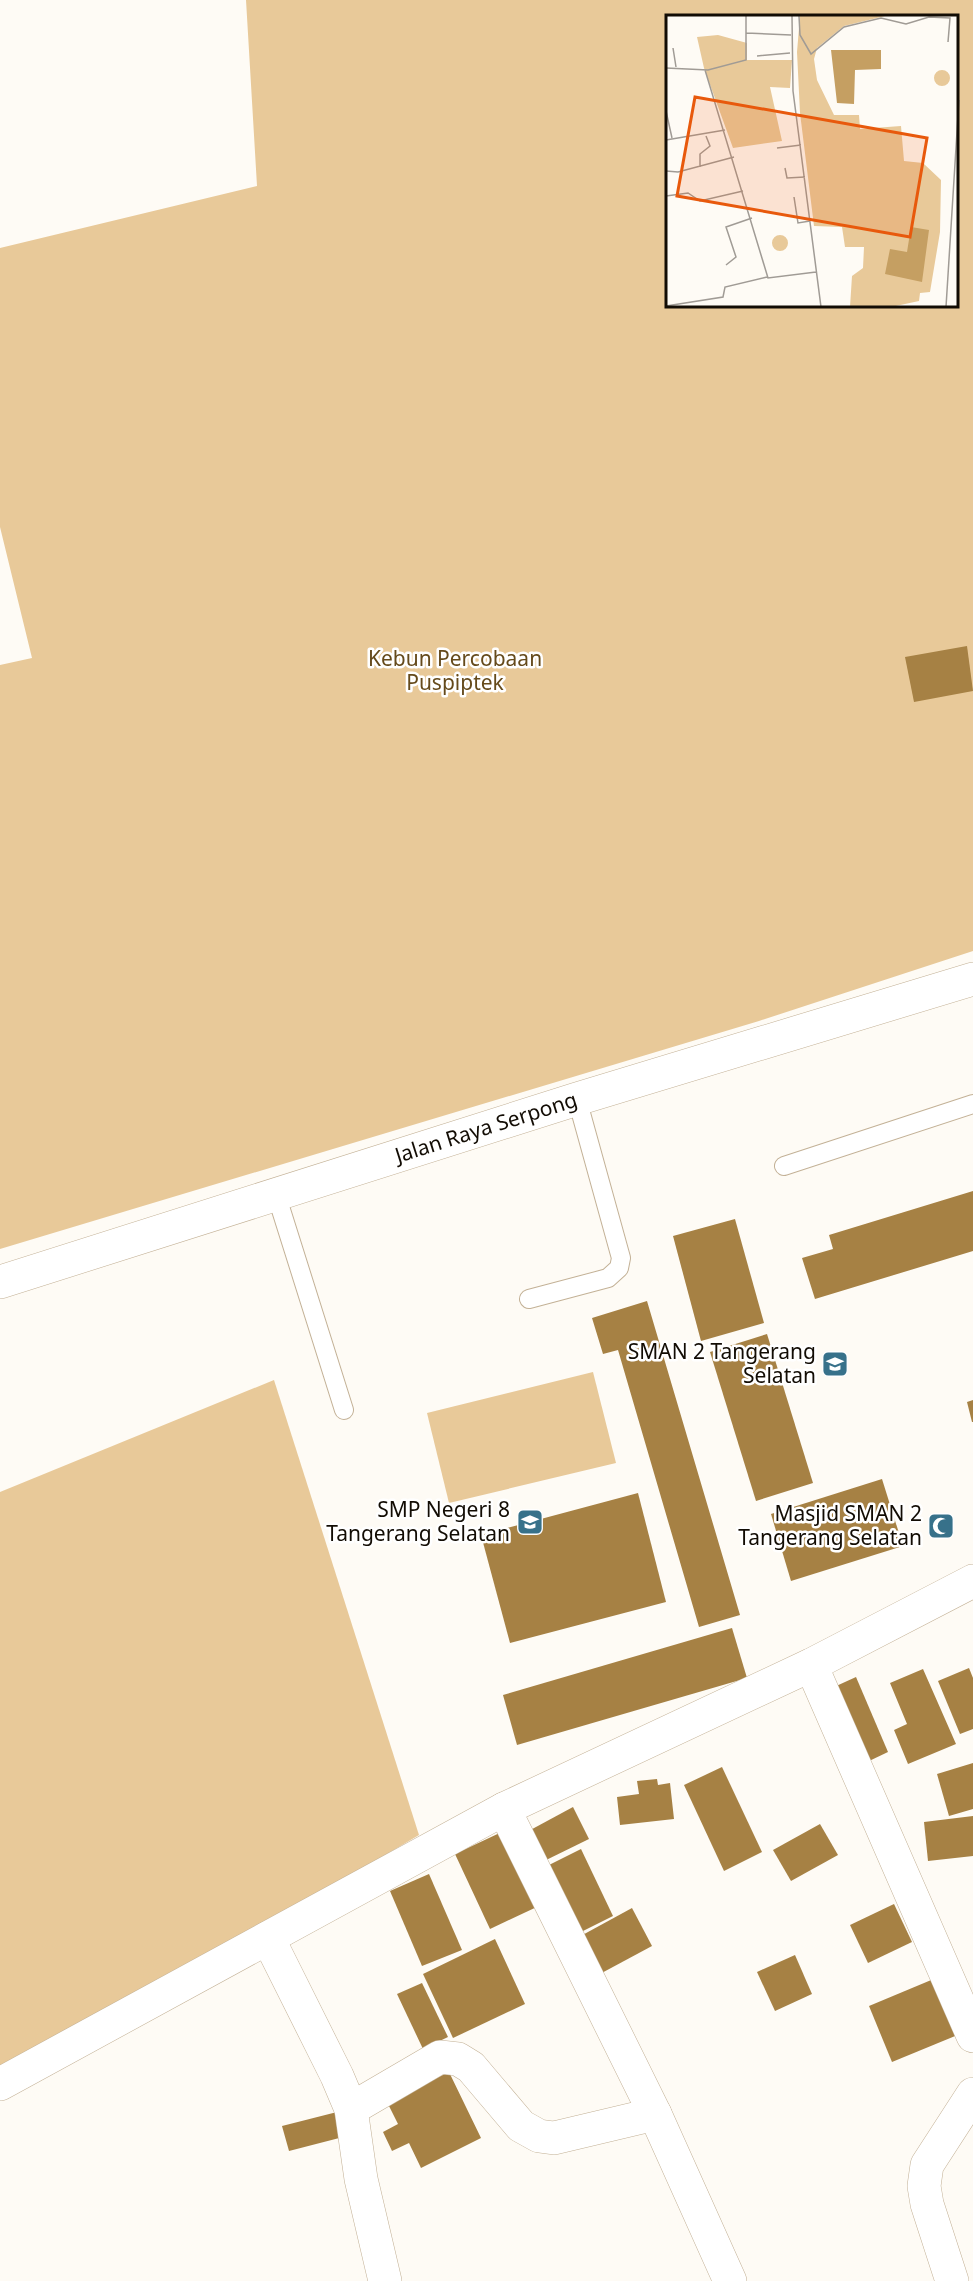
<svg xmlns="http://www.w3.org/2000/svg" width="973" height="2281" font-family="'Noto Sans',sans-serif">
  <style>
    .green { fill: #e8c999; fill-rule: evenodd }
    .building { fill: #a68144 }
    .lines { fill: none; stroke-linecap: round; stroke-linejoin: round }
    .lane-casing { stroke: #c3b196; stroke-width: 20 }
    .street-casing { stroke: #c3b196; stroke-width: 34 }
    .secondary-casing { stroke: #c3b196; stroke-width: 34 }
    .lane { stroke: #fff; stroke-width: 18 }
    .street { stroke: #fff; stroke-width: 33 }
    .secondary { stroke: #fff; stroke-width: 33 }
    .labels { text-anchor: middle; stroke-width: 5; stroke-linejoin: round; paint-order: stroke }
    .park-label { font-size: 21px; fill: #654a1b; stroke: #fff }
    .street-label { font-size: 21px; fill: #120c04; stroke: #fff }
    .poi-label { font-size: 21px; fill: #120c04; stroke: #fff; text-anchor: end }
    .inset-road { fill: none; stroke: #a09b95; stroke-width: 1.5 }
    .view { fill: #e8590c; fill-opacity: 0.15; stroke: #e8590c; stroke-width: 3 }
    .inset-edge { fill: none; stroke: #120c04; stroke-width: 3 }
  </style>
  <rect width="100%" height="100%" fill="#fefbf5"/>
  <g class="green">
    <path d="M246 0H973V951L759 1021 0 1249V665L32 658 0 527V248L257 186ZM667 16H956V306H667Z"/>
    <path d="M593 1372 616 1463 449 1503 427 1413Z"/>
    <path d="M274 1380 419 1835 0 2083V1492Z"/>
  </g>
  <g class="building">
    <path d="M967 646 973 691 914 702 905 657Z"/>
    <path d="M973 1191V1251L815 1299 802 1258 833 1249 829 1235Z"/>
    <path d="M735 1219 764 1323 701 1341 673 1236Z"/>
    <path d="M647 1301 740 1615 699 1627 618 1350 603 1354 592 1318Z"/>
    <path d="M767 1334 813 1483 756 1501 710 1352Z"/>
    <path d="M973 1400V1422H972L967 1402Z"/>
    <path d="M882 1479 903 1546 791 1581 771 1514Z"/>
    <path d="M638 1493 666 1602 510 1643 481 1535Z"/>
    <path d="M732 1628 747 1678 517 1745 503 1695Z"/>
    <path d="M969 1668 973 1678V1729L960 1734 938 1681Z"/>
    <path d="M923 1669 956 1744 908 1764 894 1730 907 1724 890 1683Z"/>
    <path d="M856 1677 888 1752 867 1762 834 1687Z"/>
    <path d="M973 1763V1809L949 1816 937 1774Z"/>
    <path d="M722 1767 762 1852 724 1871 684 1785Z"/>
    <path d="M657 1779 658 1785 670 1783 674 1819 620 1825 617 1797 639 1794 637 1781Z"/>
    <path d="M573 1807 589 1839 538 1864 523 1834Z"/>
    <path d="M973 1816V1856L928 1861 924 1822Z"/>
    <path d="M820 1824 838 1855 791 1881 773 1850Z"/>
    <path d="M506 1830 541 1905 490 1929 455 1854Z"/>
    <path d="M581 1849 613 1916 575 1935 543 1868Z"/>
    <path d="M429 1874 462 1950 422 1966 390 1891Z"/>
    <path d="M894 1904 912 1942 868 1963 850 1925Z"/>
    <path d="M632 1908 652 1946 598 1975 577 1938Z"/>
    <path d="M495 1939 525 2004 453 2038 423 1974Z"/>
    <path d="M795 1955 812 1994 775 2011 757 1972Z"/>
    <path d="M936 1978 960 2034 892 2062 869 2006Z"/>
    <path d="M422 1983 448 2037 423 2049 397 1994Z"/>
    <path d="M449 2072 481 2138 421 2168 409 2143 392 2151 383 2132 398 2124 387 2102Z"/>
    <path d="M341 2111 347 2136 289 2151 282 2126Z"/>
  </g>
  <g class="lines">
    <defs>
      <g id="lane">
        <path d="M784 1166 973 1104"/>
        <path d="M276 1194 344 1410"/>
        <path d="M529 1299 608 1278 619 1268 621 1258 577 1099"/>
      </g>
      <g id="street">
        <path d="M811 1665 973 2036"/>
        <path d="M504 1809 655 2114 730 2281"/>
        <path d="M268 1938 337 2076 351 2109 361 2179 385 2281"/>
        <path d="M0 2084 504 1809 811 1665 973 1581"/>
        <path d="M351 2109 440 2057 458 2059 471 2067 521 2126 539 2136 554 2138 655 2114"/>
        <path d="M952 2281 927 2204 924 2186 927 2165 973 2094"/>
      </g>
      <g id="secondary">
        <path id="s1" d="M0 1282 577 1099 973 979"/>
      </g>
    </defs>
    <use href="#lane" class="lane-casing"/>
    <use href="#street" class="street-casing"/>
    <use href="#secondary" class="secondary-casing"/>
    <use href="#lane" class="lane"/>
    <use href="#street" class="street"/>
    <use href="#secondary" class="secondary"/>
  </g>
  <defs>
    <symbol id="school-square" viewBox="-11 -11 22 22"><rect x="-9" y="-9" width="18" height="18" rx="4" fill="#37718a" stroke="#fff"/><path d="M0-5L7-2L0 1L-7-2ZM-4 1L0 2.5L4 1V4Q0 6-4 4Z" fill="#fff"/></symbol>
    <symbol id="mosque-square" viewBox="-11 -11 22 22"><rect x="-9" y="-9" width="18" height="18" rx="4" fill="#37718a" stroke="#fff"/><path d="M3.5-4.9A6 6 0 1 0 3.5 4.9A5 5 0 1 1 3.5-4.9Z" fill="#fff"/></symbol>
  </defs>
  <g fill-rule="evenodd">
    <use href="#school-square" x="820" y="1349" width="30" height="30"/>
    <use href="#school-square" x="515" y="1507" width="30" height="30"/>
    <use href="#mosque-square" x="926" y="1511" width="30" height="30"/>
  </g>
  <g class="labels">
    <g class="park-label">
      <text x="455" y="666">Kebun Percobaan<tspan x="455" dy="24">Puspiptek</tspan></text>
    </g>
    <g class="street-label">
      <text dy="7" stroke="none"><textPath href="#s1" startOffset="510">Jalan Raya Serpong</textPath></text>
    </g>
    <g class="poi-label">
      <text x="816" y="1359">SMAN 2 Tangerang<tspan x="816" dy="24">Selatan</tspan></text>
      <text x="510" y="1517">SMP Negeri 8<tspan x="510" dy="24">Tangerang Selatan</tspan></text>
      <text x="922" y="1521">Masjid SMAN 2<tspan x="922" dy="24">Tangerang Selatan</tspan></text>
    </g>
  </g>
  <g transform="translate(666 15)">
    <rect width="292" height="292" fill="#fefbf5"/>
    <path d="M134 1H219L178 11 151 33 148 44 151 65 168 100H193L194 114 235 111 238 146 257 148 275 165 274 217 264 277 254 278 253 286 225 292H184L186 261 197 253 198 232H179L176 212 148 211 134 98 131 37ZM52 20 81 28V45H126L124 73 104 72 116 126 67 133 38 53 31 22ZM268 63a8 8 0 1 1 16 0a8 8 0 1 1-16 0ZM106 228a8 8 0 1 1 16 0a8 8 0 1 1-16 0Z" fill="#e8c999"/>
    <path d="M165 35H215V54L189 55 188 89 171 88ZM245 212 263 215 256 267 219 259 224 234 241 237Z" fill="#c59f62"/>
    <path class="inset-road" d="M126 1 127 76 155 292M133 1 134 20 145 39 178 12 215 3 240 9 263 2 284 3 282 27M80 18 125 20M7 33 10 52M91 41 124 38M0 53 42 55 80 45V1M39 55 102 263 150 257M0 96 6 123M0 125 59 115M111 133 135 130M34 152V139L44 131 40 121M119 153 121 163 139 162M0 156 12 157 68 142M0 181 22 178 34 186 77 176M128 182 132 208 144 206M60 250 70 242 60 212 86 203M0 291 57 282 59 272 101 262M280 292 293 85"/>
    <path class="view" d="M29 82 261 123 244 222 11 181Z"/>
    <rect width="292" height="292" class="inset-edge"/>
  </g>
</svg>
